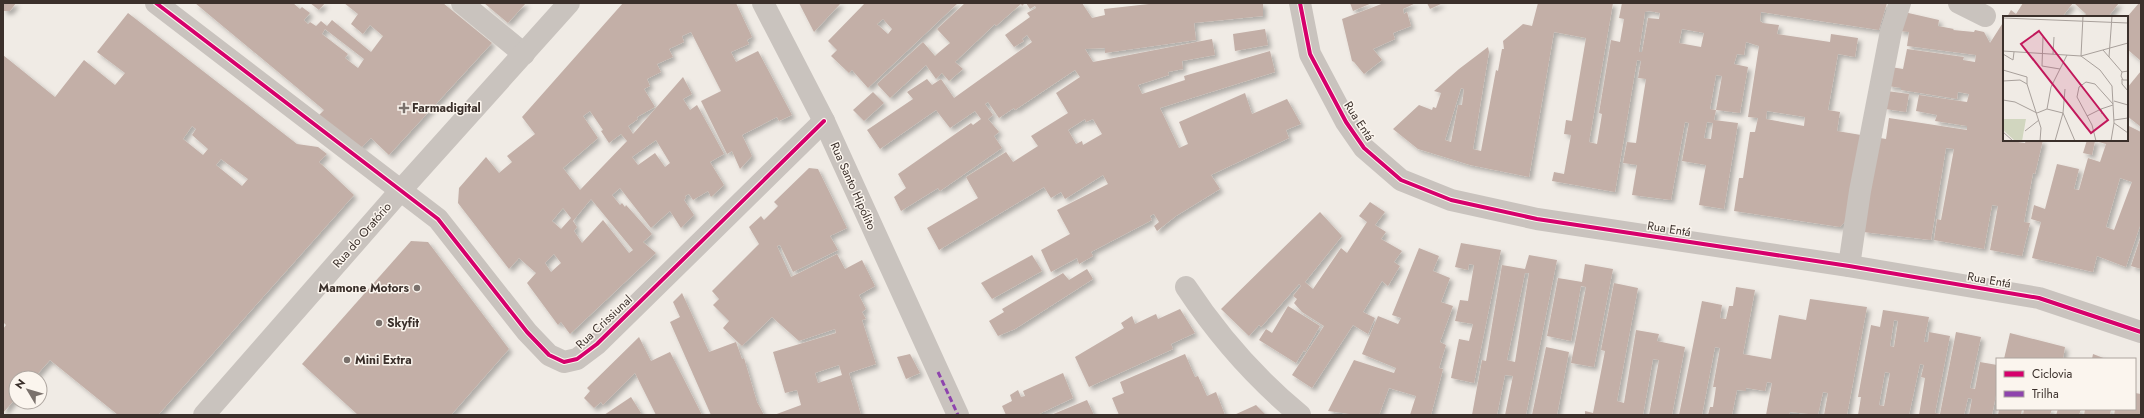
<svg xmlns="http://www.w3.org/2000/svg" width="2144" height="418" font-family="Jost,sans-serif">
  <style>
    .building { fill: #c3afa7; fill-rule: evenodd; filter: url(#shadow) }
    .lines { fill: none; stroke-linecap: round; stroke-linejoin: round }
    .minor { stroke: #c9c3be; stroke-width: 22 }
    .quiet { stroke: #8e44ad; stroke-width: 3; stroke-dasharray: 6 3; stroke-linecap: butt }
    .cycleway-casing { stroke: #fbf5ee; stroke-width: 6 }
    .cycleway { stroke: #d6006c; stroke-width: 4 }
    .poi-dot { fill: #7a716c; stroke: #fbf5ee; stroke-width: 1.5 }
    .labels { text-anchor: middle; stroke-width: 3; stroke-linejoin: round; paint-order: stroke }
    .poi-label { font-size: 12px; font-weight: bold; fill: #3b302b; stroke: #fbf5ee; text-anchor: start }
    .street-label { font-size: 12px; fill: #3b302b; stroke: #fbf5ee }
    .inset-road { fill: none; stroke: #a8a09b; stroke-width: 1 }
    .view { fill: #c2185b; fill-opacity: 0.15; stroke: #c2185b; stroke-width: 2 }
    .inset-edge { fill: none; stroke: #3b302b; stroke-width: 2 }
  </style>
  <defs>
    <filter id="shadow"><feDropShadow dx="3.5" dy="3.5" stdDeviation="2" flood-color="#0004"/></filter>
  </defs>
  <rect width="100%" height="100%" fill="#f0ebe5"/>
  <g class="building">
    <path d="M3 3H16L10 11H3Z"/>
    <path d="M195 3H293L300 9 302 7 310 13 304 20 308 24 310 22 316 26 321 21 327 26 332 20 371 52 383 36 370 25 363 34 351 24 358 14 344 3H443L492 43 389 155 371 138 361 148 319 115 324 110ZM325 29 364 59 358 68 345 58 348 54 322 34Z"/>
    <path d="M310 3H325L319 10Z"/>
    <path d="M484 3H526L508 23Z"/>
    <path d="M623 3H736L752 37 747 40 749 44 731 52 736 62 758 51 792 115 779 121 777 117 742 135 752 156 740 169 732 151 727 154 701 101 721 91 691 32 682 36 684 42 669 49 673 57 657 64 661 72 647 79 650 86 644 89 655 107 637 117 638 119 628 126 633 134 683 77 692 94 683 99 690 110 697 105 724 154 710 162 724 185 711 197 708 191 693 200 689 194 685 196 686 198 684 200 694 215 681 228 670 211 651 228 620 188 612 195 620 205 622 203 625 207 626 205 652 234 643 242 656 253 570 334 561 322 558 325 527 283 536 273 519 258 509 269 458 203 459 188 486 157 499 173 512 162 507 156 535 134 522 117ZM590 111 603 130 601 131 609 143 621 134 627 141 580 190 563 168 598 138 583 116ZM656 140 670 163 665 167 655 153 638 165 632 157ZM591 199 633 250 629 253 603 220 582 243 574 231 577 227 573 221ZM563 208 571 218 561 229 552 221ZM554 254 561 263 551 272 545 263Z"/>
    <path d="M799 3H841L814 32Z"/>
    <path d="M865 3H958L868 88 852 70 849 73 831 56 837 50 828 41ZM883 19 892 29 888 34 877 24Z"/>
    <path d="M965 3H1025L1022 6 1021 4 996 26 995 24 955 62 963 69 949 81 942 73 936 79 926 65 890 98 877 84 923 42 935 56 937 54 950 43 937 29Z"/>
    <path d="M1026 3H1082L1092 18 1105 15 1104 9 1158 3H1263V16L1194 23 1196 40 1105 53V48L1085 49 1093 62 1212 39 1215 55 1182 61 1183 69 1168 72 1169 75 1138 85 1142 94 1185 80 1184 76 1270 51 1275 72 1160 108 1179 148 1188 144 1179 122 1245 93 1252 114 1287 99 1301 124 1286 130 1289 138 1211 175 1220 189 1176 216 1157 231 1154 226 1159 222 1154 214 1150 216 1152 220 1091 252 1093 256 1079 264 1077 258 1051 272 1041 250 1070 234 1057 210 1108 184 1103 175 1065 199 1061 192 1051 198 1044 187 939 250 927 228 978 198 966 177 1006 152 1013 162 1038 146 1031 136 1068 113 1056 93 1080 77 1075 70 1015 110 1014 108 999 118 988 102 985 104 993 115 988 119 999 132 994 136 1002 148 940 191 938 188 901 211 894 197 906 188 898 174 971 123 973 125 981 119 975 111 950 128 936 110 880 149 867 130 913 99 907 92 927 79 932 85 941 79 954 98 1032 42 1027 35 1022 39 1024 41 1014 47 1005 35 1030 17 1027 13 1036 8 1035 6 1030 9ZM1085 119 1086 122 1093 119 1102 134 1083 145 1082 141 1076 144 1068 130Z"/>
    <path d="M1350 3H1372L1353 11Z"/>
    <path d="M1384 3H1416L1403 9 1404 14 1407 12 1411 26 1393 33 1395 39 1373 49 1382 60 1364 74 1354 62 1352 61 1342 19Z"/>
    <path d="M1427 3H1443L1430 9Z"/>
    <path d="M1538 3H1613L1589 142 1597 144 1602 114 1599 113 1611 40 1620 42 1624 19 1619 18 1622 3H1887L1879 30 1761 12 1760 21 1763 23 1779 25 1777 34 1830 42 1831 34 1858 38 1855 57 1838 54 1828 110 1840 112 1837 131 1861 135 1846 221 1840 227 1734 211 1739 178H1743L1750 132H1755L1758 118 1748 117 1759 46 1746 42 1744 55 1737 54 1734 64 1748 67 1740 113 1716 110 1722 76 1716 75 1710 109 1716 110 1714 120 1738 123 1724 209 1699 205 1706 165 1682 161 1689 123 1685 122 1671 200 1632 195 1637 165 1623 163 1627 142 1636 143 1646 79 1638 78 1641 61 1637 60 1615 192 1552 181 1554 172 1564 174 1571 135 1564 134 1566 120 1572 121 1586 38 1554 32 1529 177 1470 165 1418 149 1393 129 1419 105 1432 110 1433 107 1436 108 1441 93 1434 91 1459 69 1488 47 1489 52 1473 149 1481 151 1496 70 1498 71 1502 49H1504L1503 41 1523 24 1532 26ZM1649 11 1660 13 1659 19 1648 18 1642 52H1639L1645 12ZM1682 29 1704 33 1701 47 1679 43ZM1461 88 1464 89 1462 105H1458L1451 142 1445 140ZM1767 111 1805 117 1804 126 1766 119ZM1707 122 1713 123 1711 139 1704 138Z"/>
    <path d="M2023 3H2073L2062 17H2007L2011 10 2016 14Z"/>
    <path d="M2074 3H2119L2108 17H2083L2086 14Z"/>
    <path d="M2139 3H2141V61L2127 49V17Z"/>
    <path d="M1904 12 1939 20 1938 26 1954 29 1953 30 1974 32 1975 30 1984 32 1990 43 2004 21V140L2025 143 2026 140H2043L2035 174 2033 173 2024 222 2030 223 2022 256 1990 250 1998 206 1992 205 1984 249 1934 240 1937 219 1941 220 1954 149 1946 148 1931 240 1863 232 1880 138 1886 139 1889 118 1967 130V126L1935 121 1937 115 1916 111 1919 95 1967 102 1969 94 1958 92 1957 99 1901 90V88L1888 86 1891 67 1903 69 1907 49 1964 57 1963 60 1975 62 1976 55 1907 46 1909 32 1898 31Z"/>
    <path d="M128 13 297 144 318 147 327 154 319 162 354 195 158 415H118L50 360 34 378H16V398L3 413V329L6 325 3 322V55L55 97 84 60 115 85 125 73 97 52ZM192 126 196 129 192 135 208 149 203 155 183 139ZM221 159 248 179 242 186 216 165Z"/>
    <path d="M1265 29 1268 45 1235 51 1233 34Z"/>
    <path d="M2141 71V127L2127 116V88Z"/>
    <path d="M1887 91 1909 94 1906 112 1885 109Z"/>
    <path d="M873 92 884 103 864 121 853 110Z"/>
    <path d="M2127 125 2141 132V223L2126 267 2097 256 2093 272 2032 258 2041 222 2031 219 2034 205 2045 209 2057 164 2079 169 2074 189 2079 190 2088 158 2100 162 2106 144 2095 141 2092 155 2083 153 2087 140H2127ZM2120 178 2132 182 2114 230 2106 227Z"/>
    <path d="M809 168 818 169 847 228 830 236 838 250 793 272 780 245 777 246 791 277 837 254 845 269 862 260 875 286 859 295 866 309 862 312 866 319 862 320 876 364 849 373 861 415H774L801 405 797 390 785 393 773 352 836 333 835 329 799 341 772 317 742 346 723 328 729 321 713 305 719 299 712 291 759 244 749 227 761 216 764 220 778 206 774 202ZM839 365 842 375 818 383 815 373Z"/>
    <path d="M1370 202 1385 212 1375 225 1386 232 1381 239 1402 251 1394 262 1400 266 1388 286 1382 281 1363 312 1375 318 1368 334 1353 325 1312 388 1292 375 1324 326 1302 312 1294 303 1297 299 1293 296 1301 286 1299 284 1261 327 1259 325 1249 336 1221 309 1320 212 1342 236 1305 282 1313 289 1341 248 1347 253 1367 222 1359 216Z"/>
    <path d="M2141 236V269L2131 266Z"/>
    <path d="M411 241 428 242 509 349 451 415H358L302 364Z"/>
    <path d="M1461 243 1501 250 1474 383 1451 378 1459 339 1469 341 1473 324 1455 321 1460 300 1468 301 1474 265 1469 264 1468 270 1455 267Z"/>
    <path d="M1419 248 1439 256 1433 271 1450 278 1441 302 1453 306 1440 342 1446 345 1439 368 1443 369 1431 415H1410L1416 396 1389 388 1379 415H1357L1328 411 1354 360 1394 373 1396 368 1362 354 1378 316 1398 324 1401 318 1392 315Z"/>
    <path d="M1032 255 1042 271 992 299 981 283Z"/>
    <path d="M1529 255 1557 260 1526 415H1505L1513 376 1505 375 1497 415H1472L1482 360 1486 361 1502 265 1525 269ZM1525 273H1529L1515 362 1507 360Z"/>
    <path d="M1585 264 1613 269 1594 367 1571 363 1586 287 1581 286 1571 341 1547 336 1558 278 1582 282Z"/>
    <path d="M1087 269 1093 279 1015 329 998 336 989 321 1004 312 1002 309 1063 273 1069 280Z"/>
    <path d="M1614 283 1638 288 1617 401 1624 403 1636 330 1659 334 1657 341 1685 347 1672 415H1649L1659 360 1653 359 1643 415H1585V411L1593 413 1605 351 1601 350Z"/>
    <path d="M1736 287 1755 290 1743 354 1771 359 1779 315 1806 320 1810 299 1867 307 1847 415H1824L1828 393 1823 392 1818 415 1790 412 1789 415H1766L1772 383 1767 382 1765 391 1746 388V391L1737 390 1732 415H1708L1710 407H1713L1716 387H1713L1720 348 1715 347 1702 415H1679L1702 301 1722 305 1720 318 1726 319 1729 306H1733Z"/>
    <path d="M682 293 709 352 736 342 742 359 744 358 757 402 764 415H711L670 322 680 317 673 302Z"/>
    <path d="M1288 306 1320 326 1305 352 1304 350 1296 363 1259 340 1266 329 1272 333Z"/>
    <path d="M1180 309 1195 333 1171 344 1173 349 1089 387 1075 357 1124 328 1121 323 1132 316 1135 324 1156 314 1158 319Z"/>
    <path d="M1883 310 1929 317 1924 342H1928L1929 332 1950 336 1935 413 1940 414 1956 332 1981 337 1970 388 1975 389 1980 362 1997 365V390L1992 415H1969L1972 399 1968 398 1964 415H1919L1925 378 1921 377 1924 365 1920 364 1909 415H1858L1861 397H1858L1871 325 1880 327ZM1894 320 1898 321 1894 347 1890 346ZM1885 372 1890 373 1884 406 1879 405Z"/>
    <path d="M2010 333 2065 347 2063 359H2004Z"/>
    <path d="M639 337 651 361 670 352 702 415H656L635 373 603 405 601 402 594 408 584 398 590 391 587 388Z"/>
    <path d="M1546 347 1569 352 1557 415H1532Z"/>
    <path d="M910 354 920 373 906 379 897 357Z"/>
    <path d="M1185 354 1195 377 1198 376 1207 396 1216 392 1225 415H1119L1112 398 1124 393 1120 382Z"/>
    <path d="M2093 354 2106 359H2092Z"/>
    <path d="M1063 373 1073 398 1037 415H1006L1002 406 1012 401 1010 395 1018 390 1021 397 1025 396 1023 391Z"/>
    <path d="M2135 393 2141 394V415H2114L2115 409H2135Z"/>
    <path d="M631 397 641 413 639 415H604Z"/>
    <path d="M1087 400 1094 415H1051Z"/>
    <path d="M1256 405 1266 415H1234Z"/>
    <path d="M1999 409H2022L2021 415H1998Z"/>
    <path d="M2024 409H2052L2050 415H2023Z"/>
    <path d="M2058 409H2081L2079 415H2056Z"/>
    <path d="M2085 409H2111L2110 415H2084Z"/>
  </g>
  <g class="lines">
    <g class="minor">
      <path d="M156 3 438 219 527 332 549 355 564 362 577 359 597 344 824 121"/>
      <path d="M462 3 524 54"/>
      <path d="M763 3 824 121 958 415"/>
      <path d="M1300 3 1310 54 1346 122 1364 148 1401 180 1451 200 1537 219 1849 266 2039 298 2141 332"/>
      <path d="M1959 3 1985 16"/>
      <path d="M1849 266 1860 191 1891 31 1900 3"/>
      <path d="M1186 287C1219 337 1254 377 1300 415"/>
      <path d="M204 415 401 190 569 3"/>
    </g>
    <path class="quiet" d="M938 372 958 415"/>
    <defs>
      <g id="cycleway">
        <path d="M156 3 438 219 527 332 549 355 564 362 577 359 597 344 824 121"/>
        <path d="M1300 3 1310 54 1346 122 1364 148 1401 180 1451 200 1537 219 1849 266 2039 298 2141 332"/>
      </g>
    </defs>
    <use href="#cycleway" class="cycleway-casing"/>
    <use href="#cycleway" class="cycleway"/>
  </g>
  <g class="poi-dot">
    <path d="M402 102h4v4h4v4h-4v4h-4v-4h-4v-4h4z"/>
    <circle cx="417" cy="288" r="4"/>
    <circle cx="379" cy="323" r="4"/>
    <circle cx="347" cy="360" r="4"/>
  </g>
  <g class="labels">
    <g class="poi-label">
      <text x="412" y="112">Farmadigital</text>
      <text x="409" y="292" text-anchor="end">Mamone Motors</text>
      <text x="387" y="327">Skyfit</text>
      <text x="355" y="364">Mini Extra</text>
    </g>
    <g class="street-label">
      <text transform="translate(1359 121) rotate(57)" y="4">Rua Entá</text>
      <text transform="translate(853 186) rotate(66)" y="4">Rua Santo Hipólito</text>
      <text transform="translate(1669 229) rotate(9)" y="4">Rua Entá</text>
      <text transform="translate(362 235) rotate(-49)" y="4">Rua do Oratório</text>
      <text transform="translate(1989 280) rotate(10)" y="4">Rua Entá</text>
      <text transform="translate(604 322) rotate(-43)" y="4">Rua Crissiunal</text>
    </g>
  </g>
  <g transform="translate(2003 16)">
    <rect width="125" height="125" fill="#f0ebe5"/>
    <path d="M0 103H23L19 125H12L0 114Z" fill="#d1d6bf"/>
    <path class="inset-road" d="M80 0 78 40 125 27M0 2 125 7M40 21 39 50 57 53M100 34 119 56M0 35 78 40 97 54 109 70 111 107 108 125M0 38 10 44 11 36M50 38 51 21M106 41 109 0M0 54 24 61V68M125 55 119 56 118 60 120 64H125M119 63V68L125 75M0 65 17 64 24 68 38 112 37 125M0 84 12 86 34 97M111 85 125 89M44 93 48 71 64 39M98 93 110 89M34 97 44 93 60 97 72 125M84 100 98 93 99 98M111 104 125 102M111 107 125 117M22 115 36 104M0 116 10 125M52 125 60 97 62 73M93 125 89 109 74 81 76 71 83 66 92 68 110 88"/>
    <path class="view" d="M36 15 105 104 88 117 18 28Z"/>
    <rect width="125" height="125" class="inset-edge"/>
  </g>
  <rect width="2144" height="418" fill="none" stroke="#3b302b" stroke-width="8"/>
  <rect x="1996" y="358" width="140" height="52" fill="#fbf5ee" stroke="#aea6a0"/>
  <rect x="2004" y="371" width="20" height="6" fill="#d6006c" stroke="#aea6a0"/>
  <text x="2032" y="378" font-size="12" fill="#3b302b">Ciclovia</text>
  <rect x="2004" y="391" width="20" height="6" fill="#8e44ad" stroke="#aea6a0"/>
  <text x="2032" y="398" font-size="12" fill="#3b302b">Trilha</text>
  <g transform="translate(28 390) rotate(308)"><circle r="19" fill="#fbf5ee" stroke="#aea6a0"/>
  <path d="M0-3L7 15L0 10L-7 15Z" fill="#7a716c"/>
  <text y="-6" font-size="11" font-weight="bold" text-anchor="middle" fill="#3b302b">N</text>
  </g>
</svg>
